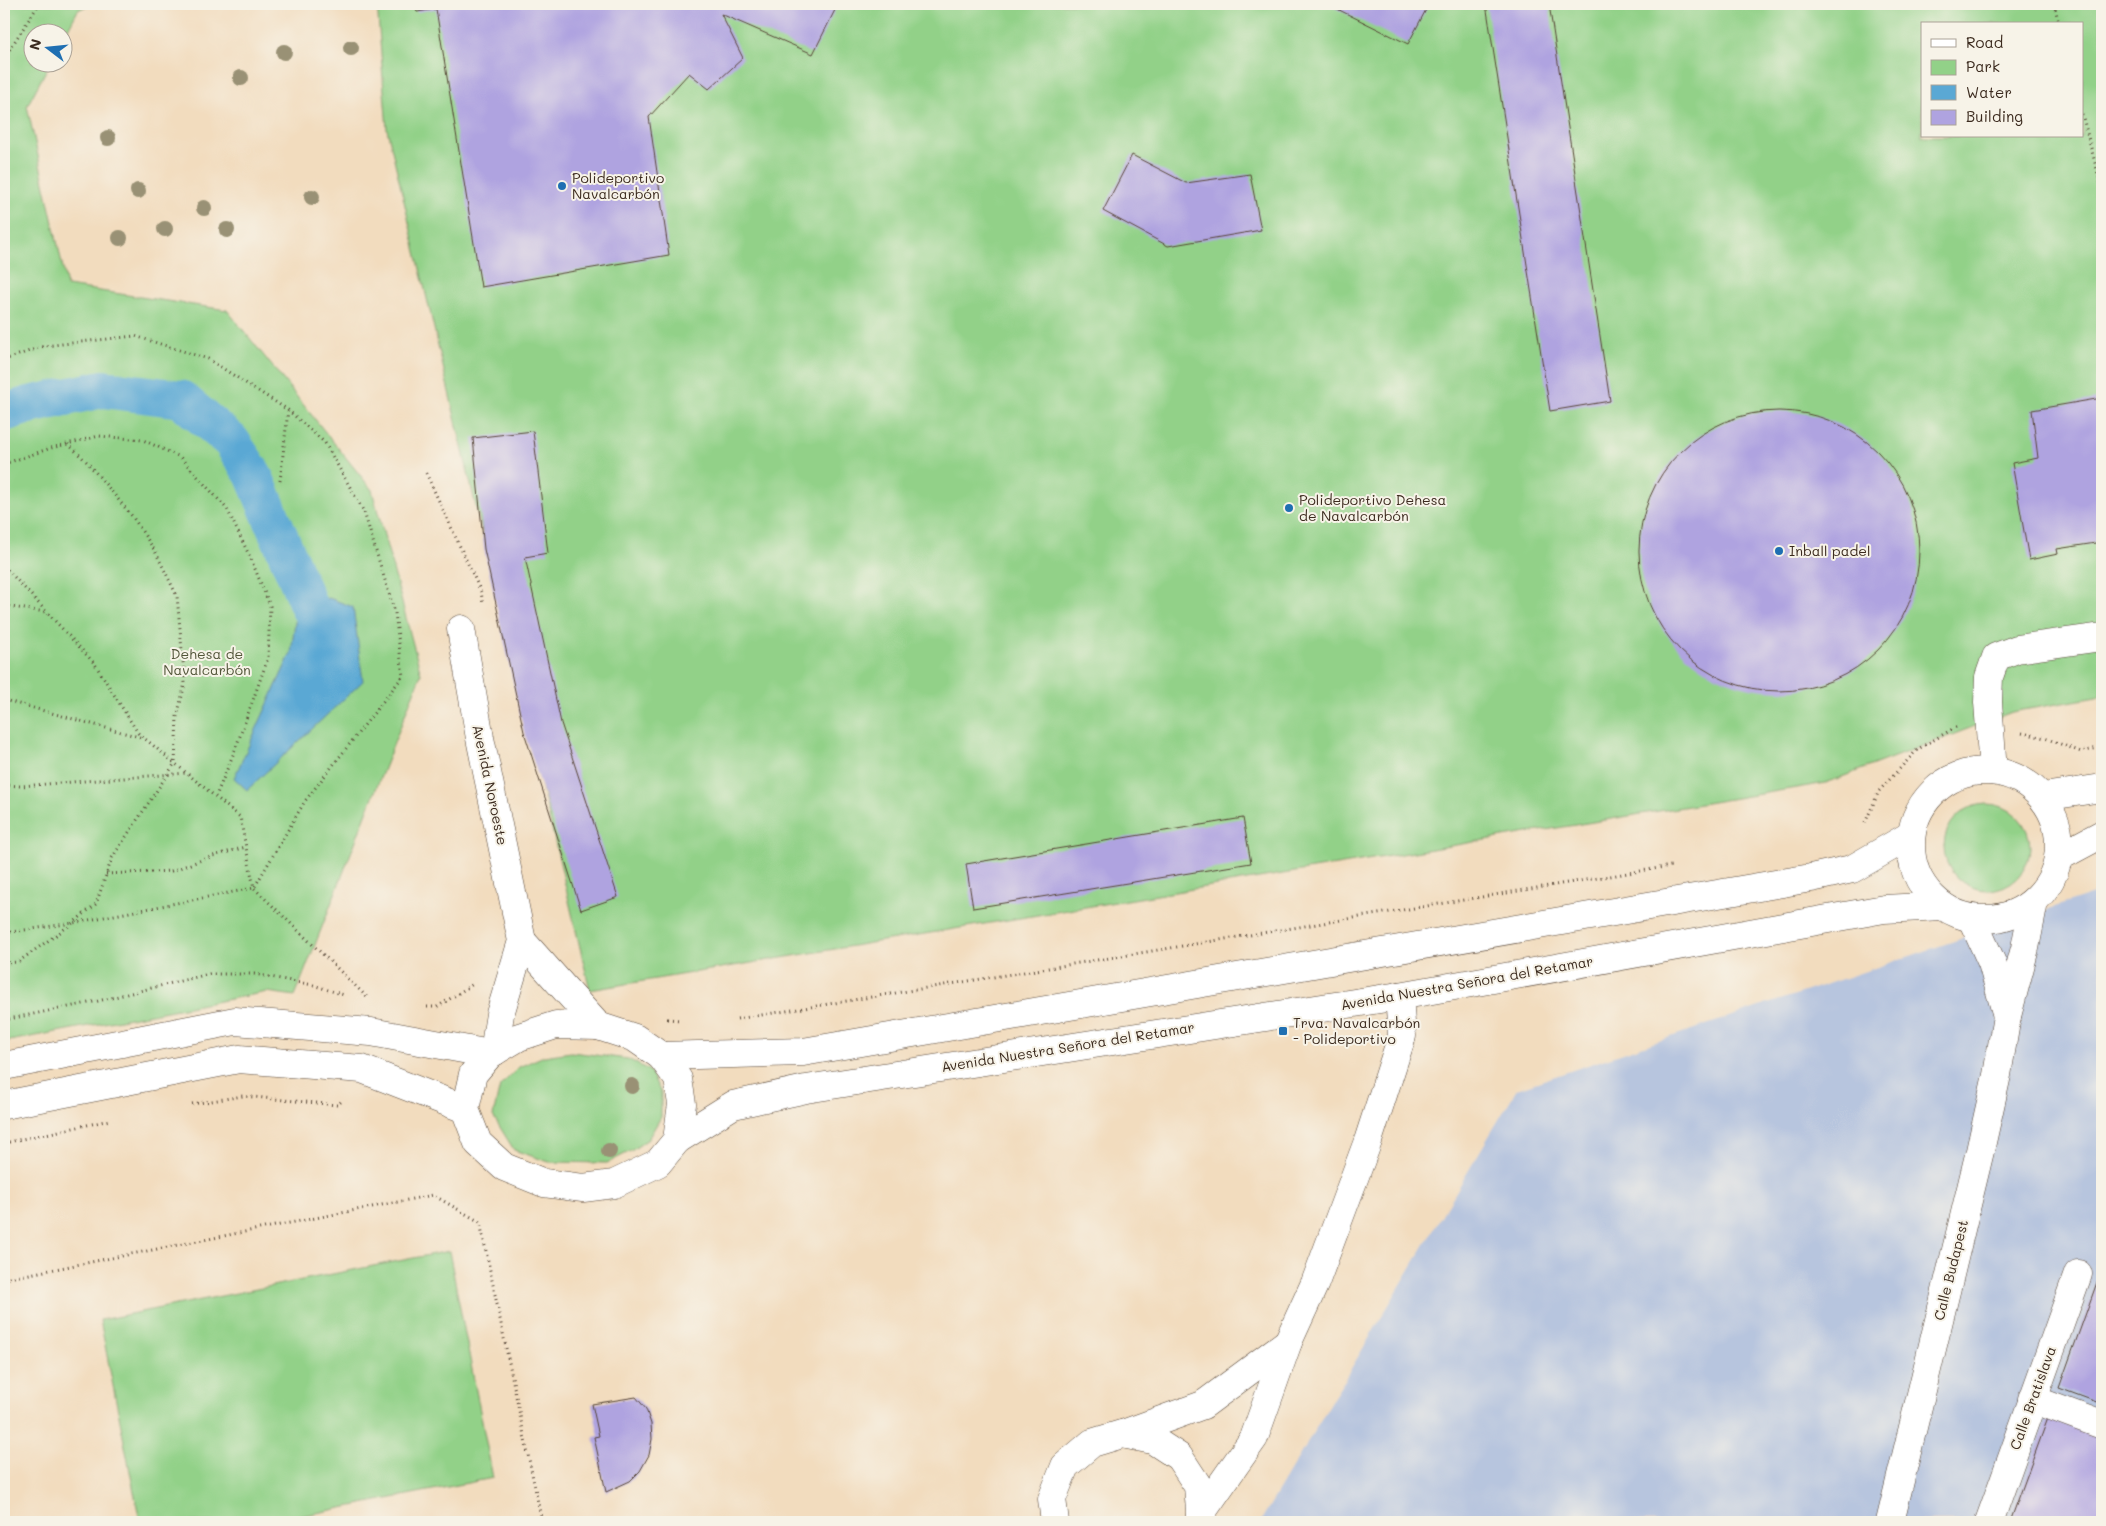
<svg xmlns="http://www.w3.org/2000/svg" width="2106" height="1526" font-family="Mali,sans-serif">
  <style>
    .industrial { fill: #b7c5de }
    .green { fill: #92d188; stroke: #667e53; fill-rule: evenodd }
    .water { fill: #5aa8d4; stroke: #4a6979 }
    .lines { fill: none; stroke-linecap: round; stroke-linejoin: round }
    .canal { stroke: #5aa8d4; stroke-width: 38 }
    .building { fill: #afa3e0 }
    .minor-casing { stroke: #564536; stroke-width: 29 }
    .path { stroke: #564536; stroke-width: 3; stroke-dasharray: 1 4; stroke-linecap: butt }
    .minor { stroke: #fff; stroke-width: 28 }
    .tree { fill: #999174 }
    .poi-dot { fill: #1f6fb2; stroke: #f7f3e8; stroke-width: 2 }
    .labels { text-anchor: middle; stroke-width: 4; stroke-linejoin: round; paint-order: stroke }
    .poi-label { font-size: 14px; fill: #3b2a1e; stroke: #f7f3e8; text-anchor: start }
    .park-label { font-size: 14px; fill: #515438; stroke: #f7f3e8 }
    .street-label { font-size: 14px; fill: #3b2a1e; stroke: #f7f3e8 }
  </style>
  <rect width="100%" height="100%" fill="#f7f3e8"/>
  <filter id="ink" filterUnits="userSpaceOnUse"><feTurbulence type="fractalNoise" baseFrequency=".02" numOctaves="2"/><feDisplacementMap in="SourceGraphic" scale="10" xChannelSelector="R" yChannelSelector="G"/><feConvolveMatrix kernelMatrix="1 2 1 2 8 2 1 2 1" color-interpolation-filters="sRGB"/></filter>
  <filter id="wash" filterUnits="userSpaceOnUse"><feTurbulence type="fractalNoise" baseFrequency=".0096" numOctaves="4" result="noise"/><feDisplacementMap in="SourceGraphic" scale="20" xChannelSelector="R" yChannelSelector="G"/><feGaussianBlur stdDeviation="1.12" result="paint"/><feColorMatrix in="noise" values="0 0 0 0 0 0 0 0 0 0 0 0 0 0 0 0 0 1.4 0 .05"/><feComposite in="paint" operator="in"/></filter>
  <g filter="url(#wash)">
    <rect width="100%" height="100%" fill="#f2dcbe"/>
    <path class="industrial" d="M2102 891V1522H1260L1517 1089Z"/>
    <g class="green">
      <path d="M4 4H91L78 10 63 39 62 32H32V62L50 63 27 106 67 286 227 310 372 490 421 674 295 996 267 992 4 1042Z"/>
      <path d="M377 4H2102V696L2012 712 1826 783 590 990 387 129ZM1922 24H2082V136H1922Z"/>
      <circle cx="1987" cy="847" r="43"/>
      <path d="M571 1052 628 1059 650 1071 661 1093V1117L648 1139 631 1151 607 1163 549 1162 514 1150 493 1116 500 1086 519 1067 544 1056Z"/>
      <path d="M449 1251 493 1478 271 1522H140L100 1320Z"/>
    </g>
    <path class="water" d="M329 598 353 607 363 681 247 790 234 778 291 653 296 615Z"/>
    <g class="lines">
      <path class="canal" d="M4 413 29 405 103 389 181 399 231 441 253 474 310 609"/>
    </g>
    <g id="blocks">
      <g class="building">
        <path d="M412 4H838L813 54 721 14 743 58 709 89 689 73 649 117 669 255 481 287 436 9 417 12Z"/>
        <path d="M1327 4H1429L1408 44Z"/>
        <path d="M1486 4H1549L1610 401 1550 411Z"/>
        <path d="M1132 155 1186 183 1250 174 1261 230 1168 246 1103 211Z"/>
        <path d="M2102 398V542L2057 549 2058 554 2029 560 2012 463 2038 458 2032 410Z"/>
        <circle cx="1779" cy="551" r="140"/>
        <path d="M533 431 548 553 525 557 561 723 618 897 581 910 524 732 484 549 473 438Z"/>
        <path d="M1243 818 1251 863 973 908 966 864Z"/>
        <path d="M2100 1274 2102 1275V1404L2059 1388Z"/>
        <path d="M636 1397 646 1409 651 1424 652 1439 649 1455 640 1471 630 1481 606 1492 594 1437 599 1436 592 1404Z"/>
        <path d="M2048 1418 2102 1437V1522H2010Z"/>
      </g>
    </g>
  </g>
  <g filter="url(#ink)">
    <use href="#blocks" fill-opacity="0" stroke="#564536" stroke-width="1"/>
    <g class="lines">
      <defs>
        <g id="minor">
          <path d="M461 629 480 738 522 941 500 1014 494 1052"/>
          <circle cx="1985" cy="845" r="74"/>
          <path d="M1993 771 1988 702 1989 677 1996 657 2017 649 2102 637"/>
          <path d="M2043 797 2102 788"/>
          <path d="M2059 857 2102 834"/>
          <path d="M1972 919 1992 963 2007 1016"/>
          <path d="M522 941 598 1026"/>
          <path d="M556 1025 598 1026 635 1038 661 1056 678 1079 682 1104 677 1140 658 1163 614 1184 583 1188 544 1183 504 1167 478 1143 465 1109 473 1074 490 1054 519 1037Z"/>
          <path d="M661 1056 803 1052 1811 878 1852 869 1911 835"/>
          <path d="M4 1066 235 1021 371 1032 490 1054"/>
          <path d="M4 1105 239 1059 362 1069 465 1109"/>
          <path d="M677 1140 733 1105 806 1089 1399 996 1884 909 1942 906"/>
          <path d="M2032 1399 2102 1425"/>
          <path d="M1123 1434 1203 1405 1288 1342"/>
          <path d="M1200 1515 1254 1438 1288 1342 1315 1283 1368 1141 1402 1036 1399 996"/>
          <path d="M1055 1522 1052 1499 1065 1466 1092 1443 1122 1434 1153 1440 1179 1457 1198 1486 1201 1522"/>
          <path d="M1890 1522 1980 1151 1997 1075 2007 1016 2025 948 2034 902"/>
          <path d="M1989 1522 2078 1274"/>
        </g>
      </defs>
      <use href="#minor" class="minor-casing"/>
      <g class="path">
        <path d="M2054 4 2059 24"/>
        <path d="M4 58 39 4"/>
        <path d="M2082 114 2102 189"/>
        <path d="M4 360 44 346 135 336 208 359 288 410 325 443 364 512 395 613 403 676 305 801 254 888 73 923 4 933"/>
        <path d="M4 464 51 448 99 436 143 440 180 457 227 509 251 559 270 606 268 658 235 750 216 796"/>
        <path d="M426 473 481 592 483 604"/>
        <path d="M280 481 288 411"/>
        <path d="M4 566 95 664 138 733 240 817 254 888 369 999"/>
        <path d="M4 606 46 612"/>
        <path d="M4 700 143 738"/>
        <path d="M2022 733 2045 738 2081 752 2102 747"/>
        <path d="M4 785 21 786 187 773"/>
        <path d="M1865 823 1879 791 1918 749 1956 727"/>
        <path d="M106 874 171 871 213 856 246 847"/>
        <path d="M4 963 18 962 73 923 96 904 112 858 175 763 177 717 185 683 177 596 155 551 132 516 87 462 68 444"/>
        <path d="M427 1007H437L473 984"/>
        <path d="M667 1019 681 1020"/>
        <path d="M737 1019 1671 866"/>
        <path d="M4 1020 98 1001 209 974H254L313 985 344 995"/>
        <path d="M192 1104 243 1096 337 1105 343 1100"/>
        <path d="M4 1143 110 1120"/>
        <path d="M4 1279 433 1195 480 1222 542 1522"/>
        <path d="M616 1522 625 1521"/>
      </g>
      <use href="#minor" class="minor"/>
    </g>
    <g class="tree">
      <circle cx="351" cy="48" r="8"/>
      <circle cx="284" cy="52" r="8"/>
      <circle cx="241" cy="78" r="8"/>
      <circle cx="108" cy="138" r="8"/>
      <circle cx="138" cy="191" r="8"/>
      <circle cx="312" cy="197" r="8"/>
      <circle cx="204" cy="208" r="8"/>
      <circle cx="165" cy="229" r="8"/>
      <circle cx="227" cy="230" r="8"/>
      <circle cx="120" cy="238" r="8"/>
      <circle cx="632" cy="1086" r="8"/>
      <circle cx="609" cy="1151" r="8"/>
    </g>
  </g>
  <g class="poi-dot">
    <circle cx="562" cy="186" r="5"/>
    <circle cx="1289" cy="508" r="5"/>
    <circle cx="1779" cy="551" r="5"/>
    <rect x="1278" y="1026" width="10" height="10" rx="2.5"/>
  </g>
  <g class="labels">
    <g class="poi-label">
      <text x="572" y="183">Polideportivo<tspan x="572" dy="16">Navalcarbón</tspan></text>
      <text x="1299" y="505">Polideportivo Dehesa<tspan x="1299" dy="16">de Navalcarbón</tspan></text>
      <text x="1789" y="556">Inball padel</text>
      <text x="1293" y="1028">Trva. Navalcarbón<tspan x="1293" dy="16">- Polideportivo</tspan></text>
    </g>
    <g class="park-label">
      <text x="207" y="659">Dehesa de<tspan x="207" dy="16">Navalcarbón</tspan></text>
    </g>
    <g class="street-label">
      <text transform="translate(490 785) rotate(78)" y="5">Avenida Noroeste</text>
      <text transform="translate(1467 983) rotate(-10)" y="5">Avenida Nuestra Señora del Retamar</text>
      <text transform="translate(1068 1047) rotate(-9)" y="5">Avenida Nuestra Señora del Retamar</text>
      <text transform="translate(1951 1270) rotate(-76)" y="5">Calle Budapest</text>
      <text transform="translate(2033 1398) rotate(-70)" y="5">Calle Bratislava</text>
    </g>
  </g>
  <rect width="2106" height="1526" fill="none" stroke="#f7f3e8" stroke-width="20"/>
  <rect x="1921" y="22" width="162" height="115" fill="#f7f3e8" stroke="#aca397"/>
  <rect x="1931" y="39" width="25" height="8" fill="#ffffff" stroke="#aca397"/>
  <text x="1966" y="48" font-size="15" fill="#3b2a1e">Road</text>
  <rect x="1931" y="60" width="25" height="15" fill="#92d188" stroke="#aca397"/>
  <text x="1966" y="72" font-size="15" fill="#3b2a1e">Park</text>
  <rect x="1931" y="85" width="25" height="15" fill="#5aa8d4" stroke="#aca397"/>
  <text x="1966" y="98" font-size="15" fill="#3b2a1e">Water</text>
  <rect x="1931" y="110" width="25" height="15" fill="#afa3e0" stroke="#aca397"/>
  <text x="1966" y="122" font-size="15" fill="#3b2a1e">Building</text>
  <g transform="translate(48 48) rotate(286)"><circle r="24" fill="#f7f3e8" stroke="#aca397"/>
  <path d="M0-4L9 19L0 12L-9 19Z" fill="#1f6fb2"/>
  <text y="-8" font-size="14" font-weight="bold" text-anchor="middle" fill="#3b2a1e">N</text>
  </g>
</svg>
